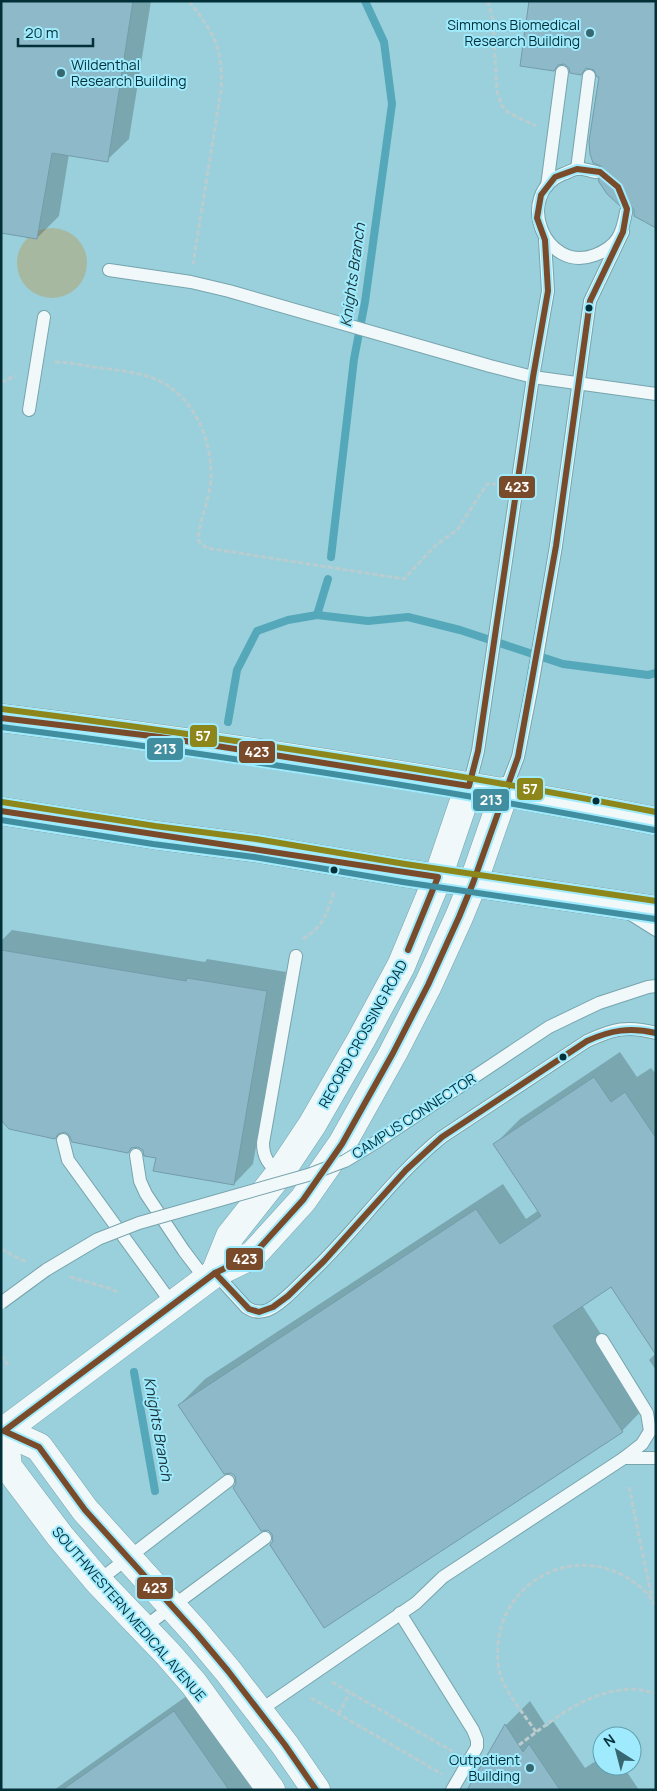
<svg xmlns="http://www.w3.org/2000/svg" width="657" height="1791" font-family="Manrope,sans-serif">
  <style>
    .green { fill: #a7b8a1 }
    .shadow { fill: #0003 }
    .lines { fill: none; stroke-linecap: round; stroke-linejoin: round }
    .stream { stroke: #55a8ba; stroke-width: 8 }
    .building { fill: #8eb9c8; stroke: #749ca9 }
    .lane-casing { stroke: #77a4ad; stroke-width: 14 }
    .secondary-casing { stroke: #77a4ad; stroke-width: 29 }
    .primary-casing { stroke: #77a4ad; stroke-width: 29 }
    .path { stroke: #bbcccf; stroke-width: 3; stroke-dasharray: 5 2.5; stroke-linecap: butt }
    .lane { stroke: #f0f8fa; stroke-width: 12 }
    .secondary { stroke: #f0f8fa; stroke-width: 28 }
    .primary { stroke: #f0f8fa; stroke-width: 28 }
    .lane-bridge-casing { stroke: #77a4ad; stroke-width: 14; stroke-linecap: butt }
    .lane-bridge { stroke: #f0f8fa; stroke-width: 12 }
    .bus-1-casing { stroke: #9febfd; stroke-width: 10 }
    .bus-2-casing { stroke: #9febfd; stroke-width: 10 }
    .bus-3-casing { stroke: #9febfd; stroke-width: 10 }
    .bus-1 { stroke: #7a4b2a; stroke-width: 6 }
    .bus-2 { stroke: #418ea1; stroke-width: 6 }
    .bus-3 { stroke: #8d861a; stroke-width: 6 }
    .poi-dot { fill: #376872; stroke: #9febfd; stroke-width: 2 }
    .bus-dot { fill: #023039; stroke: #9febfd; stroke-width: 2 }
    .labels { text-anchor: middle; stroke-width: 4; stroke-linejoin: round; paint-order: stroke }
    .poi-label { font-size: 14px; fill: #023039; stroke: #9febfd; text-anchor: end }
    .street-label { font-size: 14px; fill: #023039; stroke: #9febfd }
    .water-label { font-size: 15px; font-style: italic; fill: #1a3034; stroke: #9febfd }
    .line-badge { stroke: #9febfd; stroke-width: 2 }
    .badge-label { font-size: 14px; text-anchor: middle; font-weight: bold; fill: #fff }
  </style>
  <rect width="100%" height="100%" fill="#99d0dc"/>
  <circle class="green" cx="52" cy="263" r="35"/>
  <g class="shadow">
    <path d="M1 1H151L129 139 107 160 69 154 59 216 37 238Z"/>
    <path d="M12 930 205 962 207 959 286 972 253 1164 234 1184 157 1157 139 1146 133 1147 128 1152 70 1134 65 1131 60 1132 55 1137 1 1118V941Z"/>
    <path d="M620 1052 637 1077 651 1068 656 1074V1370L649 1360 656 1353 611 1286 582 1305 647 1405 622 1431 274 1541 273 1533 268 1529 237 1484 236 1476 179 1405 205 1379 503 1184 526 1219 539 1210 495 1144 520 1119Z"/>
    <path d="M198 1688 270 1790H54Z"/>
    <path d="M530 1701 547 1727 553 1721 585 1768 602 1757V1766H623L639 1790H469L506 1725Z"/>
  </g>
  <g class="lines">
    <g class="stream">
      <path d="M331 557 354 359 365 302 392 104 384 42 365 1"/>
      <path d="M317 615 368 621 408 617 460 630 563 664 648 675 656 673"/>
      <path d="M228 722 237 670 257 631 288 620 317 615 328 579"/>
      <path d="M134 1372 155 1491"/>
    </g>
  </g>
  <g class="building">
    <path d="M1 1H133L108 162 52 153 37 239 1 233Z"/>
    <path d="M529 1H656V228L634 216V210L631 206 624 204 620 206 607 194 599 182 598 180 602 177 604 170 601 166 593 163 590 154 589 141 599 77H597L594 70 586 68 581 75 570 73 569 68 564 64 558 65 554 71 520 66Z"/>
    <path d="M1 950 186 981 187 978 267 991 234 1185 153 1171 156 1158 144 1156 143 1150 138 1147 131 1148 128 1153 72 1142 69 1135 65 1132 58 1134 55 1139 9 1129 1 1120Z"/>
    <path d="M594 1077 611 1102 625 1092 656 1138V1355L611 1287 553 1326 623 1432 324 1628 270 1545 273 1541 272 1534 268 1530 261 1531 233 1488 236 1484 235 1476 231 1473 224 1474 178 1405 476 1209 500 1244 541 1216 493 1144Z"/>
    <path d="M174 1711 229 1790H62Z"/>
    <path d="M505 1724 523 1752 529 1744 560 1790H467Z"/>
  </g>
  <g class="lines">
    <defs>
      <g id="lane">
        <path d="M577 169 589 76"/>
        <path d="M596 172C590 171 583 168 577 169 573 169 567 173 563 174 514 194 544 274 595 255 618 246 622 234 626 212"/>
        <path d="M547 186 562 72"/>
        <path d="M109 270 191 282 229 291 490 366 533 377 656 394"/>
        <path d="M29 410 44 317"/>
        <path d="M469 786 478 751 533 377 548 291 545 240"/>
        <path d="M505 791 518 757 532 686 556 546 590 301 623 232"/>
        <path d="M629 913 656 930"/>
        <path d="M63 1140 68 1160 173 1305"/>
        <path d="M136 1155 140 1181 146 1194 184 1251 206 1280"/>
        <path d="M280 1173C269 1165 263 1158 263 1143L296 956"/>
        <path d="M215 1273 246 1307C253 1312 260 1313 268 1310 282 1303 295 1289 306 1278 354 1234 391 1178 442 1137L587 1041C613 1029 627 1025 656 1033"/>
        <path d="M624 1458H656"/>
        <path d="M98 1581 228 1481"/>
        <path d="M400 1613 473 1730 477 1740V1747L452 1790"/>
        <path d="M143 1628 265 1538"/>
        <path d="M259 1711 416 1603 443 1577 624 1458 642 1444 650 1431 647 1413 602 1340"/>
      </g>
      <g id="secondary">
        <path d="M215 1273 230 1236 280 1173 312 1125 361 1040 401 966 438 877 469 786"/>
        <path d="M4 1431 39 1447 85 1510 197 1634 228 1671 285 1745 316 1790"/>
        <path d="M4 1431 8 1467 60 1536 98 1581 168 1654 194 1684 271 1790"/>
        <path d="M1 1433 215 1273 253 1255 303 1200 342 1144 393 1053 428 985 459 917 473 883 505 791"/>
      </g>
      <g id="primary">
        <path d="M1 718C221 745 439 778 656 821"/>
        <path d="M1 811 154 835 255 848 404 873 656 910"/>
      </g>
    </defs>
    <use href="#lane" class="lane-casing"/>
    <use href="#secondary" class="secondary-casing"/>
    <use href="#primary" class="primary-casing"/>
    <g class="path">
      <path d="M189 1C215 35 223 47 221 90L193 264"/>
      <path d="M488 1 493 20 497 92 502 106 509 113 536 126"/>
      <path d="M55 362C70 362 86 366 101 368 117 370 134 372 150 377 191 391 211 435 211 475 211 497 200 517 198 539L201 544 207 548 404 579 435 546 458 529 487 484H496"/>
      <path d="M1 382 16 376"/>
      <path d="M303 939C323 927 328 912 334 891"/>
      <path d="M1 1249 26 1262"/>
      <path d="M70 1277 112 1289 117 1292"/>
      <path d="M1 1355 8 1365"/>
      <path d="M629 1487 652 1599"/>
      <path d="M332 1682 452 1751"/>
      <path d="M311 1698 442 1774"/>
      <path d="M338 1714 350 1693"/>
      <path d="M536 1732C524 1714 507 1695 500 1674 497 1662 497 1648 499 1636 510 1577 575 1547 626 1577 638 1584 650 1594 656 1606"/>
      <path d="M519 1745C553 1720 587 1690 633 1689 640 1689 648 1692 656 1693"/>
    </g>
    <use href="#lane" class="lane"/>
    <use href="#secondary" class="secondary"/>
    <use href="#primary" class="primary"/>
    <defs>
      <path id="lane-bridge" d="M1 1303 46 1270 98 1239 139 1223 308 1175 345 1161 378 1141 549 1027 599 1003 648 987 656 986"/>
    </defs>
    <use href="#lane-bridge" class="lane-bridge-casing"/>
    <use href="#lane-bridge" class="lane-bridge"/>
    <defs>
      <g id="bus-1">
        <path d="M1 718 160 737 469 786 478 751 533 377 548 291 545 240 537 218 541 195 555 177 577 169 600 172 618 187 627 209 623 232 590 301 556 546 518 757 473 883 459 917 428 985 393 1053 342 1144 303 1200 253 1255 215 1273 4 1431 39 1447 85 1510 197 1634 228 1671 285 1745 316 1790"/>
        <path d="M1 811C147 834 293 854 438 877L408 950"/>
        <path d="M215 1273 249 1309 259 1312 273 1307 288 1296 324 1261 406 1170 442 1137 587 1041C611 1030 630 1027 656 1033"/>
      </g>
      <g id="bus-2">
        <path d="M1 727C220 755 438 788 654 830"/>
        <path d="M1 820 153 844 254 857 403 882 655 919"/>
      </g>
      <g id="bus-3">
        <path d="M2 709C221 737 439 770 656 812"/>
        <path d="M2 802 155 826 256 839 405 864 656 901"/>
      </g>
    </defs>
    <use href="#bus-1" class="bus-1-casing"/>
    <use href="#bus-2" class="bus-2-casing"/>
    <use href="#bus-3" class="bus-3-casing"/>
    <use href="#bus-1" class="bus-1"/>
    <use href="#bus-2" class="bus-2"/>
    <use href="#bus-3" class="bus-3"/>
  </g>
  <g class="poi-dot">
    <circle cx="590" cy="33" r="5"/>
    <circle cx="61" cy="73" r="5"/>
    <circle cx="530" cy="1768" r="5"/>
  </g>
  <g class="bus-dot">
    <circle cx="589" cy="308" r="4.5"/>
    <circle cx="596" cy="801" r="4.5"/>
    <circle cx="334" cy="870" r="4.5"/>
    <circle cx="563" cy="1057" r="4.5"/>
  </g>
  <g class="labels">
    <g class="poi-label">
      <text x="580" y="30">Simmons Biomedical<tspan x="580" dy="16">Research Building</tspan></text>
      <text x="71" y="70" text-anchor="start">Wildenthal<tspan x="71" dy="16">Research Building</tspan></text>
      <text x="520" y="1765">Outpatient<tspan x="520" dy="16">Building</tspan></text>
    </g>
    <g class="street-label">
      <text transform="translate(363 1034) rotate(-61)" y="5">RECORD CROSSING ROAD</text>
      <text transform="translate(414 1116) rotate(-33)" y="5">CAMPUS CONNECTOR</text>
      <text transform="translate(129 1614) rotate(49)" y="5">SOUTHWESTERN MEDICAL AVENUE</text>
    </g>
    <g class="water-label">
      <text transform="translate(353 275) rotate(-82)" y="5">Knights Branch</text>
      <text transform="translate(158 1429) rotate(80)" y="5">Knights Branch</text>
    </g>
  </g>
  <g class="line-badge">
    <rect x="498" y="475" width="38" height="24" rx="5" fill="#7a4b2a"/>
    <rect x="189" y="724" width="29" height="24" rx="5" fill="#8d861a"/>
    <rect x="146" y="737" width="38" height="24" rx="5" fill="#418ea1"/>
    <rect x="238" y="740" width="38" height="24" rx="5" fill="#7a4b2a"/>
    <rect x="516" y="777" width="28" height="24" rx="5" fill="#8d861a"/>
    <rect x="472" y="788" width="38" height="24" rx="5" fill="#418ea1"/>
    <rect x="225" y="1247" width="39" height="24" rx="5" fill="#7a4b2a"/>
    <rect x="136" y="1576" width="38" height="24" rx="5" fill="#7a4b2a"/>
  </g>
  <g class="badge-label">
    <text x="517" y="492">423</text>
    <text x="203" y="741">57</text>
    <text x="165" y="754">213</text>
    <text x="257" y="757">423</text>
    <text x="530" y="794">57</text>
    <text x="491" y="805">213</text>
    <text x="245" y="1264">423</text>
    <text x="155" y="1593">423</text>
  </g>
  <rect width="657" height="1791" fill="none" stroke="#023039" stroke-width="5"/>
  <g transform="translate(617 1751) rotate(324)"><circle r="24" fill="#9febfd" stroke="#60a0af"/>
  <path d="M0-4L9 19L0 12L-9 19Z" fill="#376872"/>
  <text y="-8" font-size="14" font-weight="bold" text-anchor="middle" fill="#023039">N</text>
  </g>
  <path d="M18 38v8h75v-8" fill="none" stroke="#023039" stroke-width="2.5"/>
  <text x="25" y="38" font-size="15" fill="#023039" stroke="#9febfd" stroke-width="4" paint-order="stroke">20 m</text>
</svg>
